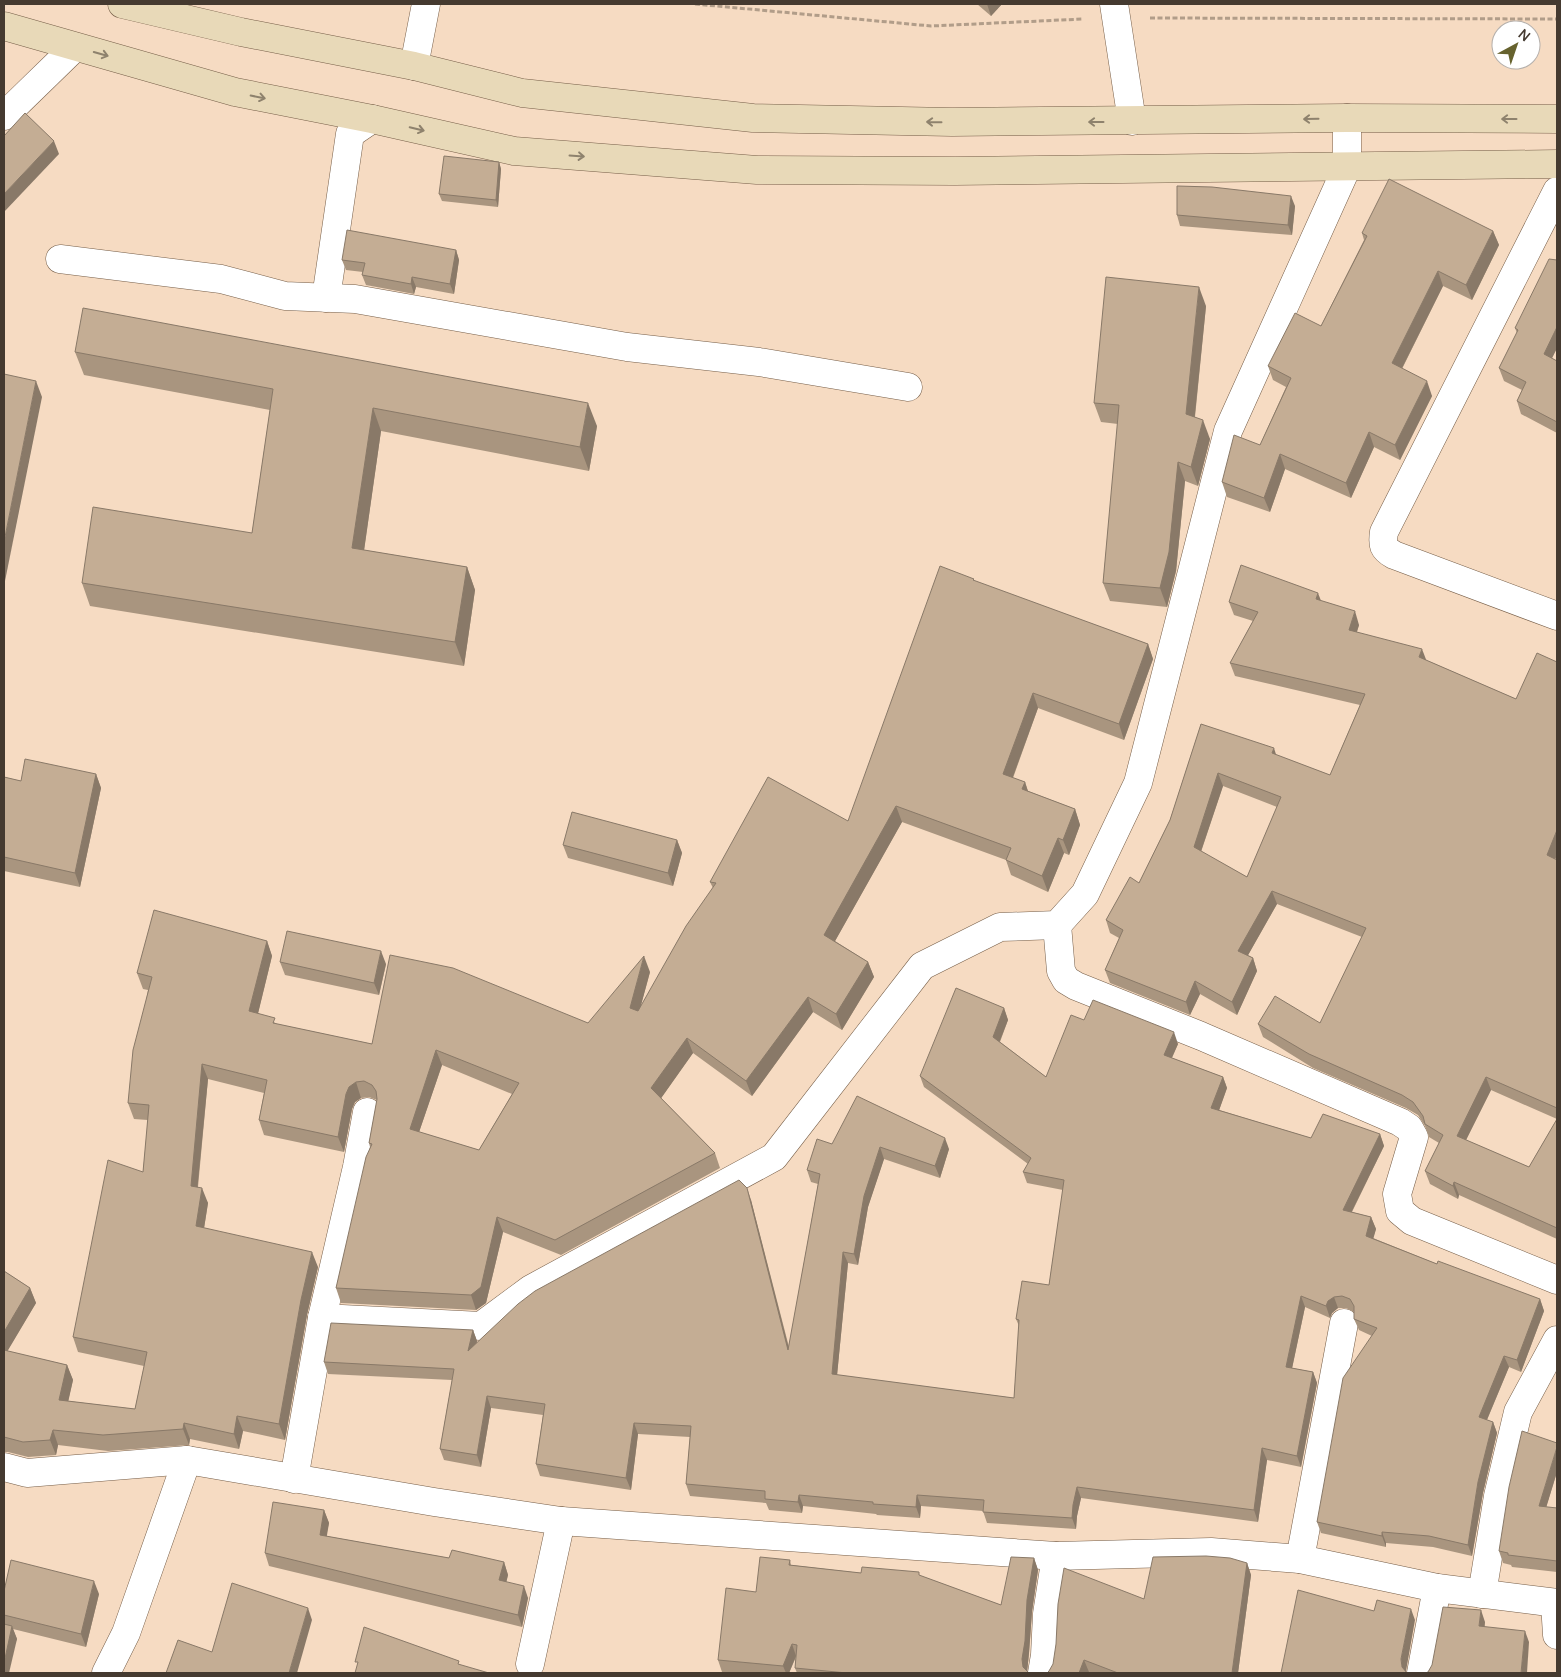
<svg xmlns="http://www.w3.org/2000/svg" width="1561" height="1677" font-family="Manrope,sans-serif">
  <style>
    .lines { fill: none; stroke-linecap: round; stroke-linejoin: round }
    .minor-casing { stroke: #765e48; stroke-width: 29 }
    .secondary-casing { stroke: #765e48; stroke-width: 29 }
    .path { stroke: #b19d89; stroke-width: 3; stroke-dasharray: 5 2.5; stroke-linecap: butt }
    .minor { stroke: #fff; stroke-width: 28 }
    .secondary { stroke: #e8d9b8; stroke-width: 28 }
    .wall { fill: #a9957f; fill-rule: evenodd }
    .shaded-wall { fill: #897968 }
    .building { fill: #c4ad94; stroke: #897968; fill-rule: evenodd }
    .oneway { stroke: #8e826d }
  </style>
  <rect width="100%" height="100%" fill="#f6dbc2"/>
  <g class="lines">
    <defs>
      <g id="minor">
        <path d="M1114 4 1132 121"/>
        <path d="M414 66 426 4"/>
        <path d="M4 116 75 47"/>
        <path d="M1557 191 1384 532C1382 545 1383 549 1394 555L1557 616"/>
        <path d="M60 259 221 279 285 296 355 299 627 347 759 362 908 387"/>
        <path d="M326 298 350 134 372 119"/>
        <path d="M1057 925 1061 971 1066 980 1076 986 1201 1036 1400 1122 1409 1128 1414 1137 1397 1194 1400 1211 1412 1221 1557 1280"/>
        <path d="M322 1318 481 1326 531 1289 774 1157 922 966 1000 927 1057 925 1085 894 1138 783 1228 431 1347 167V118"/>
        <path d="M4 1467 27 1473 187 1460 434 1502 561 1521 1056 1556 1211 1552 1300 1559 1437 1588 1557 1603"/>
        <path d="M294 1479 322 1318 357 1167 367 1112"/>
        <path d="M1300 1559 1344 1323"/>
        <path d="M1482 1594 1498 1496 1518 1412 1557 1340"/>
        <path d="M1555 1603 1557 1635"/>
        <path d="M530 1664 561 1521"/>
        <path d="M106 1673 126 1633 187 1460"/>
        <path d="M1042 1673 1045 1655 1047 1614 1056 1556"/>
        <path d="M1421 1673 1437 1588"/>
      </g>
      <g id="secondary">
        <path d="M122 4 241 32 414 66 522 93 753 118 952 122 1347 118 1557 119"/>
        <path d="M4 26 235 92 372 119 514 151 757 170 955 171 1557 164"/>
      </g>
    </defs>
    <use href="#minor" class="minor-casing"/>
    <use href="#secondary" class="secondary-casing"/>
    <g class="path">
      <path d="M695 4 931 26 1083 19"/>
      <path d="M1150 18 1557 19"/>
    </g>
    <use href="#minor" class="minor"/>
    <use href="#secondary" class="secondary"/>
  </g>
  <g class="wall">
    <path d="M977 4H1002L991 16Z"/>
    <path d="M499 162 501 169 498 207 442 201 439 194Z"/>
    <path d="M1295 206 1292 235 1180 226 1177 215Z"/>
    <path d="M1493 231 1499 245 1472 300 1443 286 1402 369 1432 396 1400 460 1374 447 1351 498 1285 469 1270 512 1227 497 1222 482 1260 445 1286 387 1273 380 1268 366 1321 326 1364 240 1362 233Z"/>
    <path d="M456 250 459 260 454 294 416 287 414 294 366 285 362 275 363 272 346 270 342 260Z"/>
    <path d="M1557 260V348L1552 358 1557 361V433L1521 414 1517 401 1522 390 1504 381 1499 368 1517 333 1515 328Z"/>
    <path d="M1206 306 1195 417 1210 439 1198 486 1185 481 1176 571 1167 607 1110 601 1103 583 1118 424 1101 422 1094 403Z"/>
    <path d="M75 352 597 426 589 471 381 431 364 550 467 567 475 590 464 666 90 606 82 583 252 533 270 410 84 375Z"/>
    <path d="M974 579V581L1148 644 1153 659 1124 740 1038 708 1013 778 1025 782 1028 791 1075 809 1080 825 1069 855 1064 853 1048 892 1011 875 1006 860 902 822 835 941 868 962 874 977 842 1030 813 1012 752 1096 693 1053 661 1098 715 1153 720 1168 561 1255 503 1232 486 1303 476 1310 341 1303 336 1288 370 1147 369 1143 377 1100 369 1097 361 1098 355 1102 352 1109 344 1152 264 1135 259 1120 264 1093 208 1079 198 1187 208 1203 204 1228 318 1267 307 1315 285 1440 243 1431 239 1449 190 1439 189 1445 108 1451 58 1445 56 1455 28 1457 8 1452H4V1271L30 1288 36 1303 7 1351 67 1365 73 1380 68 1401 135 1409 144 1366 78 1352 73 1337 143 1172 148 1120 134 1119 128 1103 148 990 143 989 137 973 267 941 272 956 258 1013 277 1024 372 1044 588 1023 650 972 640 1008 713 888 710 882 848 821ZM442 1065 512 1094 479 1150 419 1132Z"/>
    <path d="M1321 601 1359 625 1357 632 1426 660 1516 699 1557 662V855L1555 860H1557V1239L1459 1195 1458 1199 1430 1184 1425 1171 1439 1143 1429 1137 1425 1126 1418 1115 1406 1108 1313 1068 1263 1037 1258 1024 1320 1023 1362 937 1277 904 1248 955 1253 958 1257 971 1237 1015 1200 994 1190 1015 1110 983 1105 970 1119 938 1110 933 1106 920 1139 883 1170 820 1201 724 1276 755 1330 775 1360 705 1235 676 1230 663 1253 621 1234 615 1229 602ZM1223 786 1277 807 1247 877 1201 852ZM1491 1090 1557 1119 1529 1167 1466 1140Z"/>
    <path d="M96 774 101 788 80 887 4 871V777L21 781Z"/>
    <path d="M677 840 682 853 673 886 568 858 563 845Z"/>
    <path d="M280 962 386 964 379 995 285 975Z"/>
    <path d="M1004 1008 1008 1020 1000 1042 1046 1077 1084 1020 1178 1044 1172 1058 1223 1077 1227 1088 1219 1110 1311 1138 1380 1134 1384 1146 1352 1212 1371 1217 1376 1229 1373 1238 1437 1264 1540 1299 1544 1311 1521 1372 1509 1367 1487 1420 1493 1422 1497 1433 1483 1493 1472 1556 1433 1547 1386 1543V1547L1321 1533 1317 1522 1372 1336 1359 1330 1354 1319V1312L1346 1308H1338L1332 1313 1330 1318 1305 1307 1292 1368 1313 1372 1317 1383 1301 1467 1267 1460 1258 1522 1081 1498 1077 1516 1076 1529 987 1523 983 1511 921 1506 920 1518 877 1515 876 1514 803 1506 802 1513 769 1510 766 1503 690 1496 686 1484 690 1437 638 1434 631 1490 540 1476 536 1464 543 1415 491 1408 481 1467 444 1460 440 1449 452 1380 328 1374 324 1362 473 1330 477 1341V1343L751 1200 789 1347 818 1184 811 1182 807 1170 832 1144 949 1149 940 1178 884 1159 868 1207 858 1265 848 1263 837 1375 1014 1398 1019 1326 1016 1319 1049 1285 1063 1190 1027 1183 1023 1172 1028 1164 924 1087 920 1076Z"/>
    <path d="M1557 1472 1546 1507 1557 1508V1572L1512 1567 1511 1565 1503 1563 1499 1551Z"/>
    <path d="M324 1510 329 1523 326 1536 449 1558 504 1562 508 1575 506 1582 528 1598 522 1627 269 1566 265 1553Z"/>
    <path d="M1034 1558 1038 1570 1032 1612 1029 1653 1027 1671 1029 1673H797L795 1668 796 1657 789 1673H738L722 1672 718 1660 756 1592 790 1560 791 1565 861 1573 921 1576 1001 1605Z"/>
    <path d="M1247 1563 1251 1575 1238 1673H1092L1089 1672 1088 1673H1047L1144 1599Z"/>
    <path d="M4 1591 99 1594 86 1647 13 1629 17 1639 4 1673Z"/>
  </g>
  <g class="shaded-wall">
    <path d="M987 4H1002L991 16Z"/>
    <path d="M54 141 59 154 4 212V194Z"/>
    <path d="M499 162 501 169 498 207 496 200Z"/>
    <path d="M1291 196 1295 206 1292 235 1288 225Z"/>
    <path d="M1493 231 1499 245 1472 300 1466 285Z"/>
    <path d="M456 250 459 260 454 294 450 284Z"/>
    <path d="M1438 271 1443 286 1397 378 1392 363Z"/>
    <path d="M412 277 416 287 414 294 411 284Z"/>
    <path d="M1199 287 1206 306 1193 433 1186 414Z"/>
    <path d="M1557 327V348L1548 366 1544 354Z"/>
    <path d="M36 381 42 397 4 586V542Z"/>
    <path d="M1427 381 1432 396 1400 460 1395 445Z"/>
    <path d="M588 403 597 426 589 471 580 447Z"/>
    <path d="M373 408 381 431 361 572 352 548Z"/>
    <path d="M1203 420 1210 439 1198 486 1191 467Z"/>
    <path d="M1369 432 1374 447 1351 498 1346 483Z"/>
    <path d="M1280 454 1285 469 1270 512 1264 498Z"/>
    <path d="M1178 462 1185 481 1176 571 1167 607 1160 588Z"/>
    <path d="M467 567 475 590 464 666 455 642Z"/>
    <path d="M1318 593 1323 606 1316 599Z"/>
    <path d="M1355 611 1359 625 1353 643 1349 630Z"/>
    <path d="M1148 644 1153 659 1124 740 1119 724Z"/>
    <path d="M1422 649 1427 662 1419 657Z"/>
    <path d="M1033 693 1038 708 1008 790 1003 774Z"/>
    <path d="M1274 748 1278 761 1272 753Z"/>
    <path d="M1218 773 1223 786 1198 860 1194 847Z"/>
    <path d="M96 774 101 788 80 887 75 873Z"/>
    <path d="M1025 782 1030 798 1022 789Z"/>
    <path d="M896 806 902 822 830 950 824 935Z"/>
    <path d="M1075 809 1080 825 1069 855 1063 840Z"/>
    <path d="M1557 830V855L1551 869 1547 855Z"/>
    <path d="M1058 838 1064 853 1048 892 1042 876Z"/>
    <path d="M677 840 682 853 673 886 668 873Z"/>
    <path d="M1272 891 1277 904 1243 964 1238 951Z"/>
    <path d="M267 941 272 956 255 1026 249 1011Z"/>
    <path d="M381 951 386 964 379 995 374 983Z"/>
    <path d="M644 956 650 972 636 1024 630 1008Z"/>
    <path d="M1253 958 1257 971 1237 1015 1232 1002Z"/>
    <path d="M868 962 874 977 842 1030 836 1014Z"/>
    <path d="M1195 981 1200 994 1190 1015 1186 1002Z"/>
    <path d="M808 997 813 1012 752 1096 746 1081Z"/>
    <path d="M1004 1008 1008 1020 997 1048 993 1037Z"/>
    <path d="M1174 1032 1178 1044 1168 1066 1164 1055Z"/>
    <path d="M687 1038 693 1053 657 1104 651 1088Z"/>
    <path d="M436 1050 442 1065 415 1144 410 1129Z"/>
    <path d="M202 1064 208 1079 196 1202 191 1186Z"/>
    <path d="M1223 1077 1227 1088 1216 1119 1211 1108Z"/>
    <path d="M1486 1077 1491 1090 1461 1150 1457 1136Z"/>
    <path d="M356 1082 361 1098 355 1102 352 1109 344 1152 338 1137 346 1094 349 1087Z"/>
    <path d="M1380 1134 1384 1146 1347 1221 1343 1210Z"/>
    <path d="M945 1138 949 1149 940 1178 935 1166Z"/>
    <path d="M880 1147 884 1159 868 1207 858 1265 854 1254 864 1196Z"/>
    <path d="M1454 1182 1459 1195 1458 1199 1453 1186Z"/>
    <path d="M202 1188 208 1203 202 1241 196 1226Z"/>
    <path d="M747 1188 751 1200 792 1361 788 1350Z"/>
    <path d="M497 1217 503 1232 486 1303 476 1310 471 1295Z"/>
    <path d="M1371 1217 1376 1229 1371 1247 1366 1236Z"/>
    <path d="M312 1252 318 1267 307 1315 285 1440 279 1424 301 1300Z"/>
    <path d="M843 1252 848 1263 836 1386 832 1374Z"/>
    <path d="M30 1288 36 1303 4 1357V1332Z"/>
    <path d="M1301 1296 1305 1307 1290 1378 1286 1367Z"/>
    <path d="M1334 1297 1338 1308 1332 1313 1330 1318 1326 1306 1328 1301Z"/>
    <path d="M1540 1299 1544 1311 1521 1372 1517 1360Z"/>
    <path d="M473 1330 477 1341 472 1363 468 1351Z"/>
    <path d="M1504 1356 1509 1367 1483 1429 1479 1417Z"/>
    <path d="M67 1365 73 1380 65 1416 59 1400Z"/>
    <path d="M1313 1372 1317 1383 1301 1467 1297 1456Z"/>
    <path d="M487 1396 491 1408 481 1467 477 1455Z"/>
    <path d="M237 1416 243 1431 239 1449 234 1434Z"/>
    <path d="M1493 1422 1497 1433 1483 1493 1472 1556 1468 1545 1478 1482Z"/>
    <path d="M184 1423 190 1439 189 1445 183 1429Z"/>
    <path d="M634 1423 638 1434 631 1490 626 1478Z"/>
    <path d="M53 1430 58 1445 56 1455 50 1440Z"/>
    <path d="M1557 1447V1472L1543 1518 1539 1506Z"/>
    <path d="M1262 1448 1267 1460 1258 1522 1254 1510Z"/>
    <path d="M1077 1487 1081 1498 1077 1516 1076 1529 1072 1518 1073 1505Z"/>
    <path d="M799 1495 803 1506 802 1513 798 1502Z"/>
    <path d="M917 1495 921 1506 920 1518 916 1507Z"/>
    <path d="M324 1510 329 1523 325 1547 320 1535Z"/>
    <path d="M1382 1532 1386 1543V1547L1382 1536Z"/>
    <path d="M1034 1558 1038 1570 1032 1612 1029 1653 1027 1673 1023 1667 1022 1659 1027 1600Z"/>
    <path d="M504 1562 508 1575 504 1592 499 1580Z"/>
    <path d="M1247 1563 1251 1575 1238 1673H1232Z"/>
    <path d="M94 1581 99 1594 86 1647 81 1634Z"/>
    <path d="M524 1586 528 1598 522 1627 518 1615Z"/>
    <path d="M308 1608 312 1620 297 1673H289Z"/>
    <path d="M1411 1609 1415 1620 1406 1671V1673L1402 1667 1401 1659Z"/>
    <path d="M1481 1610 1485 1622 1484 1638 1479 1626Z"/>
    <path d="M12 1626 17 1639 9 1673H4V1663Z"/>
    <path d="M1525 1631 1529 1642 1527 1673H1521Z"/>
    <path d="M792 1644 796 1656 789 1673H786L783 1666Z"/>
    <path d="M1084 1660 1089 1672 1088 1673H1079Z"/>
  </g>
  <g class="building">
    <path d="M25 113 54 141 4 194V136Z"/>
    <path d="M444 156 499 162 496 200 439 194Z"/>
    <path d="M1389 179 1493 231 1466 285 1438 271 1392 363 1427 381 1395 445 1369 432 1346 483 1280 454 1264 498 1222 482 1234 435 1260 445 1291 378 1268 366 1295 313 1321 326 1367 236 1362 233Z"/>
    <path d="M1177 186 1212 187 1291 196 1288 225 1177 215Z"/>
    <path d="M347 230 456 250 450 284 412 277 411 284 362 275 365 263 342 260Z"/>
    <path d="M1549 259 1557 260V327L1544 354 1557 361V422L1517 401 1526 382 1499 368 1518 330 1515 328Z"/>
    <path d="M1106 277 1199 287 1186 414 1203 420 1191 467 1178 462 1169 552 1160 588 1103 583 1119 405 1094 403Z"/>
    <path d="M83 308 588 403 580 447 373 408 352 548 467 567 455 642 82 583 93 507 252 533 273 389 75 352Z"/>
    <path d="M4 374 36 381 4 542Z"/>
    <path d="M1241 565 1318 593 1316 599 1355 611 1349 630 1422 649 1419 657 1516 699 1537 653 1557 662V830L1547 855 1557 860V1108L1486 1077 1457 1136 1529 1167 1557 1119V1228L1454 1182 1453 1186 1425 1171 1443 1135 1425 1124 1423 1116 1413 1102 1402 1095 1309 1054 1258 1024 1275 996 1320 1023 1366 928 1272 891 1238 951 1253 958 1232 1002 1195 981 1186 1002 1105 970 1123 930 1106 920 1130 877 1139 883 1170 820 1201 724 1274 748 1272 753 1330 775 1365 694 1230 663 1258 612 1229 602ZM1218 773 1281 797 1247 877 1194 847Z"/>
    <path d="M940 566 974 579 973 580 1148 644 1119 724 1033 693 1003 774 1025 782 1022 789 1075 809 1063 840 1058 838 1042 876 1006 860 1011 848 896 806 824 935 868 962 836 1014 808 997 746 1081 687 1038 651 1088 715 1153 555 1240 497 1217 481 1287 471 1295 336 1288 366 1157 372 1144 369 1143 377 1099 376 1091 372 1085 364 1081 356 1082 349 1087 346 1094 338 1137 259 1120 267 1080 202 1064 191 1186 202 1188 196 1226 312 1252 301 1300 279 1424 237 1416 234 1434 184 1423 183 1429 103 1435 53 1430 50 1440 23 1442 4 1437V1350L67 1365 59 1400 135 1409 147 1352 73 1337 108 1160 143 1172 149 1105 128 1103 133 1050 152 977 137 973 154 910 267 941 249 1011 275 1018 273 1023 372 1044 390 955 453 968 588 1023 644 956 630 1008 638 1011 686 926 716 883 710 882 768 777 848 821ZM436 1050 519 1083 479 1150 410 1129Z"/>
    <path d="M25 759 96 774 75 873 4 857V777L21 781Z"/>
    <path d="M572 812 677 840 668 873 563 845Z"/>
    <path d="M287 931 381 951 374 983 280 962Z"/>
    <path d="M956 988 1004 1008 993 1037 1046 1077 1071 1015 1084 1020 1093 1000 1174 1032 1164 1055 1223 1077 1211 1108 1311 1138 1323 1114 1380 1134 1343 1210 1371 1217 1366 1236 1437 1264 1438 1261 1540 1299 1517 1360 1504 1356 1479 1417 1493 1422 1478 1482 1468 1545 1429 1536 1382 1532V1536L1317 1522 1343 1378 1377 1328 1354 1319V1306L1350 1299 1342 1296 1334 1297 1328 1301 1326 1306 1301 1296 1286 1367 1313 1372 1297 1456 1262 1448 1254 1510 1077 1487 1073 1505 1072 1518 983 1512 984 1500 917 1495 916 1507 873 1504V1502L799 1495 798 1502 765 1499V1491L686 1484 691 1426 634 1423 626 1478 536 1464 545 1404 487 1396 477 1455 440 1449 454 1369 324 1362 331 1323 473 1330 468 1351 518 1304 535 1291 739 1180 747 1188 788 1350 820 1174 807 1170 817 1139 832 1144 857 1096 945 1138 935 1166 880 1147 864 1196 854 1254 843 1252 832 1374 1014 1398 1019 1320 1016 1319 1022 1281 1049 1285 1064 1180 1023 1172 1031 1158 920 1076Z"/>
    <path d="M4 1271 30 1288 4 1332Z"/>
    <path d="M1522 1431 1557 1443V1447L1539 1506 1557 1508V1561L1508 1555V1553L1499 1551 1509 1487Z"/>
    <path d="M273 1502 324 1510 320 1535 449 1558 452 1550 504 1562 499 1580 524 1586 518 1615 265 1553Z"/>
    <path d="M1206 1556 1230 1558 1247 1563 1232 1673H1118L1084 1660 1079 1673H1047L1049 1671 1053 1664 1056 1644 1058 1604 1064 1568 1144 1599 1153 1557Z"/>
    <path d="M760 1557 790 1560 789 1565 861 1573 862 1567 919 1572V1575L1001 1605 1011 1557 1034 1558 1027 1600 1025 1641 1022 1659 1023 1667 1029 1673H847L795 1668 797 1645 792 1644 783 1666 718 1660 726 1588 756 1592Z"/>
    <path d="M11 1560 94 1581 81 1634 4 1615V1591Z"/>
    <path d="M232 1583 308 1608 289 1673H166L178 1640 212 1652Z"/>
    <path d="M1298 1590 1374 1611 1377 1600 1411 1609 1401 1659 1402 1667 1407 1673H1281Z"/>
    <path d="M1443 1607 1481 1610 1479 1626 1525 1631 1521 1673H1426L1428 1672 1432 1665Z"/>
    <path d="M4 1624 12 1626 4 1663Z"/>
    <path d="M364 1627 459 1661 458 1664 489 1673H355L358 1662H355Z"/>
  </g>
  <defs><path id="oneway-shaft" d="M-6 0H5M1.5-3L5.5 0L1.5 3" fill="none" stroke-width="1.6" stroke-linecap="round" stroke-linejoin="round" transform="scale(1.25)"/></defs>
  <g class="oneway">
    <use href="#oneway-shaft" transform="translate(101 54) rotate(16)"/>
    <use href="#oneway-shaft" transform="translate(258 97) rotate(11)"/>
    <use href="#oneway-shaft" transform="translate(1311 119) rotate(179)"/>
    <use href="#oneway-shaft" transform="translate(1509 119) rotate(-180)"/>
    <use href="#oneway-shaft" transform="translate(934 122) rotate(-179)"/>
    <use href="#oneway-shaft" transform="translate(1096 122) rotate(180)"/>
    <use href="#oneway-shaft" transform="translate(417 129) rotate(13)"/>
    <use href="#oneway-shaft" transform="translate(577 156) rotate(4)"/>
  </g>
  <rect width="1561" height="1677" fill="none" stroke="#453a30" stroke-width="10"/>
  <g transform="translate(1516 45) rotate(40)"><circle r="24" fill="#ffffff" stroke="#b5b0ac"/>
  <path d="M0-4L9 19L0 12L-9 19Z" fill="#66622e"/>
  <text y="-8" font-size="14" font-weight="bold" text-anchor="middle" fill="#453a30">N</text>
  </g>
</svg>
